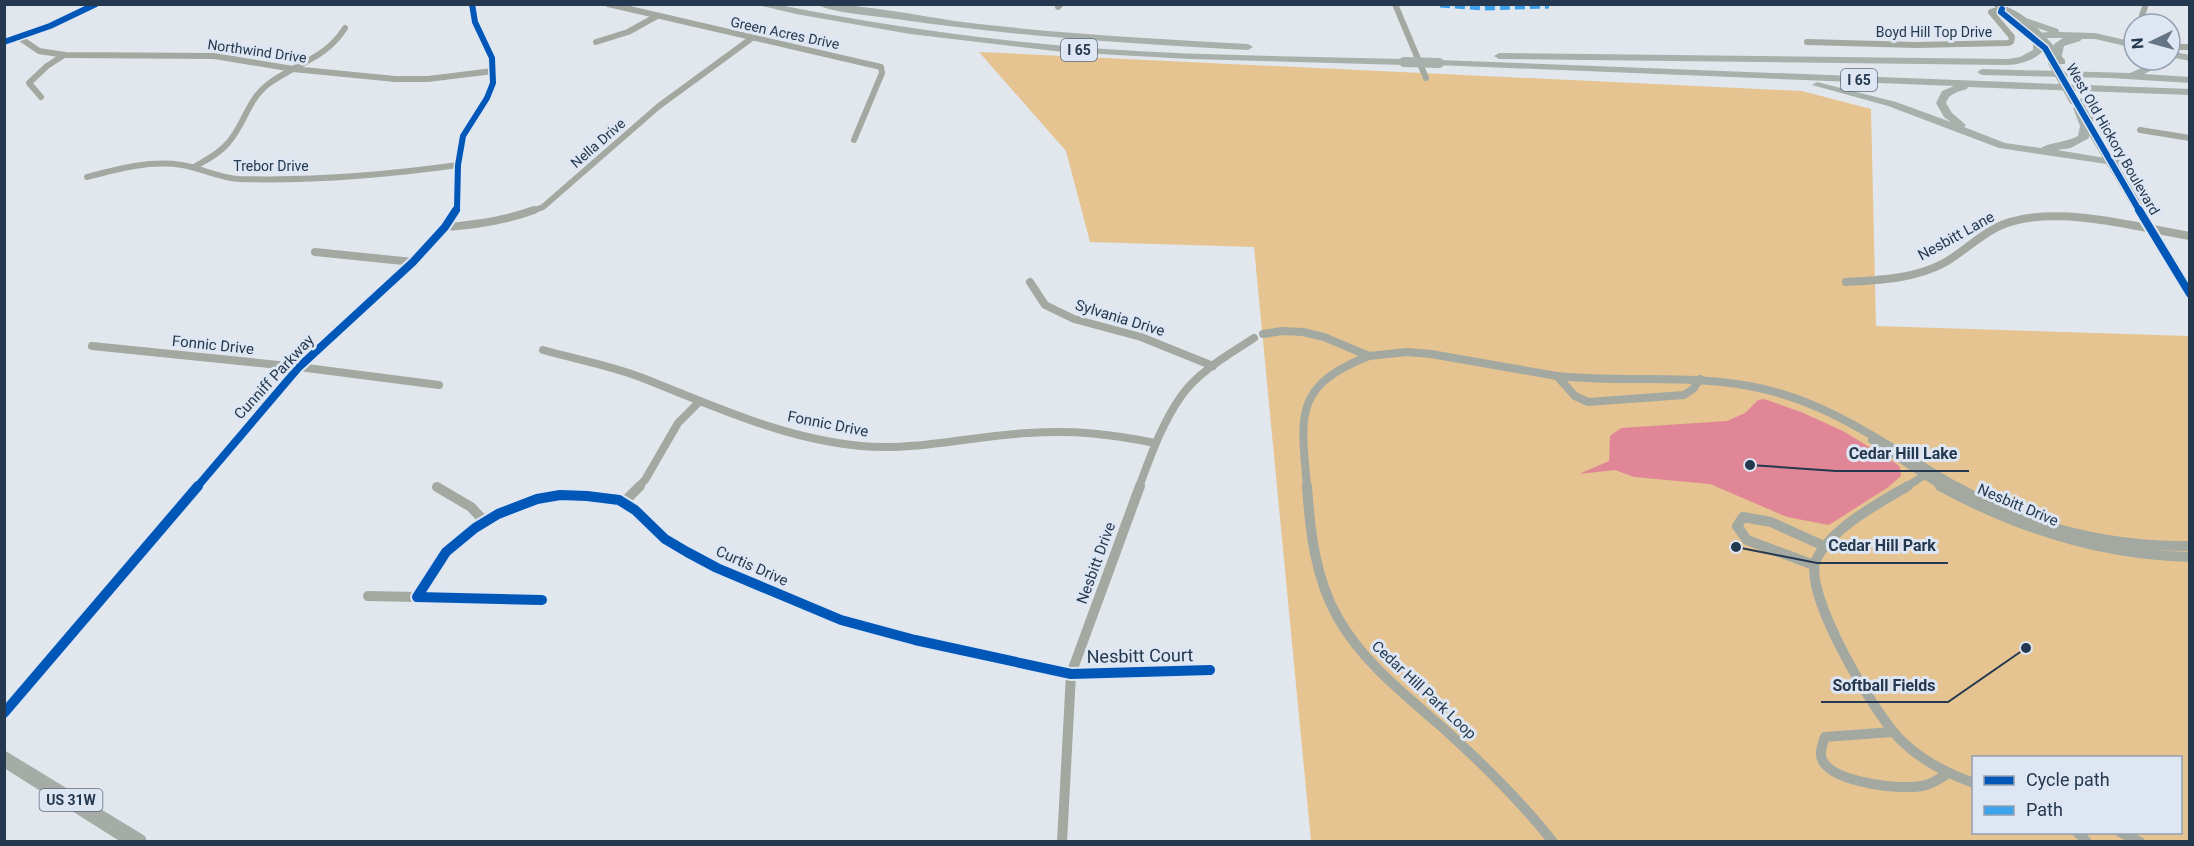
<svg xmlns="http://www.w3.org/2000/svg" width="2194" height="846" font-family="Roboto,sans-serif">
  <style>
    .green { fill: #e5c491; fill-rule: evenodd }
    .water { fill: #e18696 }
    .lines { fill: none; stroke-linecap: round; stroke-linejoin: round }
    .minor-far2 { stroke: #a3a9a1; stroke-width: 6 }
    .minor-far1 { stroke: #a3a9a1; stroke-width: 8 }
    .minor { stroke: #a3a9a1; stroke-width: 10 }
    .primary { fill: #a5aca6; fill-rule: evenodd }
    .motorway { fill: #a8b0ab; fill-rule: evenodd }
    .primary-bridge { stroke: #a5aca6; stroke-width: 10 }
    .motorway-bridge { stroke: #a8b0ab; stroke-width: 10 }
    .quiet { stroke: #3ea3ed; stroke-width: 5; stroke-dasharray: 10 5; stroke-linecap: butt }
    .cycleway-far2-casing { stroke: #dde6f2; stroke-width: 9 }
    .cycleway-far1-casing { stroke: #dde6f2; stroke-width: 12 }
    .cycleway-casing { stroke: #dde6f2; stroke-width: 14 }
    .cycleway-far2 { stroke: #0057b8; stroke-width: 6 }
    .cycleway-far1 { stroke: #0057b8; stroke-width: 8 }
    .cycleway { stroke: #0057b8; stroke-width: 10 }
    .labels { text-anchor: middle; stroke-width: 6; stroke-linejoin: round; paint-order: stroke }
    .far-street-label { font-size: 14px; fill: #24384f; stroke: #dde6f2 }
    .shield { fill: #dde6f2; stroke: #5c6c80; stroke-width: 1.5 }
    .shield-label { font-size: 14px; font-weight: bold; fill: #24384f }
    .street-label { font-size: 15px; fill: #24384f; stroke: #dde6f2 }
    .near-street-label { font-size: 18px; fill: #24384f; stroke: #dde6f2 }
    .leader { fill: none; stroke: #24384f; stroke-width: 2 }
    .callout-dot { fill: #24384f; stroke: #dde6f2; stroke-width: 2 }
    .callout-label { font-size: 16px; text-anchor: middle; font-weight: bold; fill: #24384f; stroke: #dde6f2; stroke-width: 6; stroke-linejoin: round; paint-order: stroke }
  </style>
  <rect width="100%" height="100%" fill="#e2e7ed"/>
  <path class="green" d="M979 52 1802 91 1871 109 1876 326 2189 336V841H1311L1254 247 1090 242 1066 151ZM1974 758H2180V832H1974Z"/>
  <path class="water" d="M1764 399 1801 412 1843 431 1894 462 1900 467 1901 476 1887 488 1829 525 1787 517 1710 484 1634 477 1615 470 1579 474 1609 461 1610 436 1621 428 1727 421 1745 413 1758 400Z"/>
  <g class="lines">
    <g class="minor-far2">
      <path d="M608 4 881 67 882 73 854 140"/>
      <path d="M1395 4 1426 78"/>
      <path d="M2146 4 2142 15 2148 24"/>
      <path d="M1058 7 1061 4"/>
      <path d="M20 38 39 51 65 55 214 56 293 69 395 79H428L493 71"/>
      <path d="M4 42 50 26 96 4"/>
      <path d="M596 42 628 32 657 16"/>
      <path d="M1807 42 1916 45 2008 43 2011 42 2012 37 1991 12 2002 9"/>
      <path d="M2170 43 2175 47H2190"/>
      <path d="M41 97 29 83 47 66 64 55"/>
      <path d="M2140 130 2190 138"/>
      <path d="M194 167C206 160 219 154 228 143 244 125 248 100 267 85 294 64 326 59 345 28"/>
      <path d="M87 177C117 169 150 160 182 165 201 168 219 178 239 179 312 181 386 175 458 165"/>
      <path d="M455 212 457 208 458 165 463 136 487 98 493 83 492 58 475 22 472 4"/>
      <path d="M530 212 543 207 659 106 752 38"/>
    </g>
    <g class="minor-far1">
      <path d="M445 227C477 225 504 221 534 210"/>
      <path d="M315 252 413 262"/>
      <path d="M1030 282 1045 305 1074 319 1141 337 1213 366"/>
      <path d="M1846 282C1879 280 1914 279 1944 263 1967 250 1987 227 2014 221 2066 207 2137 227 2190 236"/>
      <path d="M1263 334 1282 331 1303 332 1324 337 1369 356 1407 352 1431 354 1557 376 1575 396 1588 402 1684 395 1693 389 1700 379"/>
      <path d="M92 346 299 367 439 385"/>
      <path d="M543 350C575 359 609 365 640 377 712 405 783 439 861 446 918 451 972 436 1028 433 1075 430 1110 434 1155 443"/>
      <path d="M1557 376C1621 383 1686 374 1749 386 1829 400 1889 448 1958 487"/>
      <path d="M1872 440 1943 487"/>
      <path d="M197 487 299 367 413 262 445 227 456 210"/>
      <path d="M638 487 645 480 678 423 700 401"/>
      <path d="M1139 487C1151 455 1162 423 1182 395 1199 371 1230 354 1254 338"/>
      <path d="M1307 487C1301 415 1293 386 1369 356"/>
      <path d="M1906 487 1928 473"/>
    </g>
    <g class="minor">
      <path d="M1307 486C1310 531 1315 578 1338 618 1363 662 1404 694 1442 727 1482 763 1520 800 1553 842"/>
      <path d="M1908 486C1879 503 1831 528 1816 560 1802 593 1877 719 1903 742 1923 761 1948 774 1974 783"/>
      <path d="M1940 486C2019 529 2100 555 2190 557"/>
      <path d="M1955 486C2028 527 2106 547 2190 546"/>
      <path d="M437 487 471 507 485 522"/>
      <path d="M623 503 640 486"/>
      <path d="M1814 565 1747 540 1737 526 1743 517 1771 522 1824 546"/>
      <path d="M368 596 417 597"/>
      <path d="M542 600 417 597 446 552 475 528 498 514 537 499 560 495 587 496 619 500 635 510 665 539 687 552 717 568 841 620 915 640 1071 674 1210 670"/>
      <path d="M4 713 198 486"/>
      <path d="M1892 732 1825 737C1822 746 1818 755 1824 763 1838 783 1900 790 1922 786 1931 785 1939 779 1947 774"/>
      <path d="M2077 832 2087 842"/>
      <path d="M2120 832 2140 842"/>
      <path d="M1062 842 1071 674 1140 486"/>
    </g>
    <g class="primary">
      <path d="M1991 4C2022 4 2047 38 2065 60V64H2059L2037 37Z"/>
      <path d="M2082 98 2085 99 2099 120 2092 122 2190 283V297L2184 294 2076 113 2083 111 2077 101Z"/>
      <path d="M4 750 145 836 147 842H121L4 768Z"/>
    </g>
    <g class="motorway">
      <path d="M754 4H775C883 26 993 41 1104 49 1204 56 1304 56 1404 59L1409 62 1404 65 1190 59 1063 52 910 34 796 14Z"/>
      <path d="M816 4C870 4 925 18 979 24 1068 34 1158 39 1248 44L1253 47 1248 50C1130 44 1013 36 896 19 877 16 830 13 816 4Z"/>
      <path d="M2020 16 2058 29 2059 32 2095 33 2134 42V48L2095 39H2082L2080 41 2064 46 2062 55 2057 58 2052 55 2054 44 2063 38H2043V51C2032 62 2018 65 2003 65L1499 59 1494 56 1499 53 2008 59 2020 57 2033 50V37L2037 33 2049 32 2017 21 2015 19Z"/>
      <path d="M2170 51 2190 55V61L2170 57Z"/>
      <path d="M1439 60 2190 89V95L1968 87 1967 89C1958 92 1949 93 1946 103L1952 113 1966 125 1964 127 2005 143 2041 148C2048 143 2067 142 2078 136L2080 126 2073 108 2078 105 2082 106 2090 126 2089 138 2071 148 2057 150 2124 161V165L2120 166 1999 148 1888 106 1812 85 1817 82 1896 102 1951 122 1944 117 1936 103 1942 91 1954 86 1435 65V61Z"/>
      <path d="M2145 60H2155L2156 68 2144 74 2190 77V83L2110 78 1982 75 1977 72 1982 69 2130 73 2146 66Z"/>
    </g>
    <path class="primary-bridge" d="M2053 62 2074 100"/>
    <path class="motorway-bridge" d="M1404 62 1439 63"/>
    <path class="quiet" d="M1440 5 1484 8 1549 6"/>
    <defs>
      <g id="cycleway-far2">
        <path d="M2002 9 2001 12 2045 48 2140 212"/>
        <path d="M4 42 50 26 96 4"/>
        <path d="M455 212 457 208 458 165 463 136 487 98 493 83 492 58 475 22 472 4"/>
      </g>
      <g id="cycleway-far1">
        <path d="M2139 210 2190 294"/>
        <path d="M197 487 299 367 413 262 445 227 456 210"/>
      </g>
      <g id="cycleway">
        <path d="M542 600 417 597 446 552 475 528 498 514 537 499 560 495 587 496 619 500 635 510 665 539 687 552 717 568 841 620 915 640 1071 674 1210 670"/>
        <path d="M4 713 198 486"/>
      </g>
    </defs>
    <use href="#cycleway-far2" class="cycleway-far2-casing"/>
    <use href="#cycleway-far1" class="cycleway-far1-casing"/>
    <use href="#cycleway" class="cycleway-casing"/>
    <use href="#cycleway-far2" class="cycleway-far2"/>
    <use href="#cycleway-far1" class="cycleway-far1"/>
    <use href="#cycleway" class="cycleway"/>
  </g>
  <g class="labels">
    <g class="far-street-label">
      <text x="1934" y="37">Boyd Hill Top Drive</text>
      <text transform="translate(785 33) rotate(12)" y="5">Green Acres Drive</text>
      <text transform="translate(257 51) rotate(8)" y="5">Northwind Drive</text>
      <text transform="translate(2113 139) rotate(60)" y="5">West Old Hickory Boulevard</text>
      <text transform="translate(598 143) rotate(-41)" y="5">Nella Drive</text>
      <text x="271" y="171">Trebor Drive</text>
    </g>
    <g class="shield">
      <rect x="1061" y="39" width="36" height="22" rx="4.5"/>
      <rect x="1841" y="69" width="36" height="22" rx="4.5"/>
      <rect x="39.5" y="789" width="63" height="22" rx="4.5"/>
    </g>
    <g class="shield-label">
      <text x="1079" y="55">I 65</text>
      <text x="1859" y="85">I 65</text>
      <text x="71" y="805">US 31W</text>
    </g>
    <g class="street-label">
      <text transform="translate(1956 236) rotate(-29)" y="5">Nesbitt Lane</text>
      <text transform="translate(1120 318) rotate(17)" y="5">Sylvania Drive</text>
      <text transform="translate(213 345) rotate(6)" y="5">Fonnic Drive</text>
      <text transform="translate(274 377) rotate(-47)" y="5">Cunniff Parkway</text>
      <text transform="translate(828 424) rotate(11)" y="5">Fonnic Drive</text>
      <text transform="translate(2018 505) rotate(23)" y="5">Nesbitt Drive</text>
      <text transform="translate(1096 563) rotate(-70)" y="5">Nesbitt Drive</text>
      <text transform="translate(752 566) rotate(24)" y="5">Curtis Drive</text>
      <text transform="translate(1424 690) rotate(43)" y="5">Cedar Hill Park Loop</text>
    </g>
    <g class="near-street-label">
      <text transform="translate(1140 656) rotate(-1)" y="6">Nesbitt Court</text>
    </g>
  </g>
  <path class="leader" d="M1750 465L1836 471H1969M1736 547L1817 563H1948M2026 648L1948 702H1821"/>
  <g class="callout-dot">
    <circle cx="1750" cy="465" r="6"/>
    <circle cx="1736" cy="547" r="6"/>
    <circle cx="2026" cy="648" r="6"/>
  </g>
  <g class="callout-label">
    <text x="1903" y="459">Cedar Hill Lake</text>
    <text x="1882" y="551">Cedar Hill Park</text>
    <text x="1884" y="691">Softball Fields</text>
  </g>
  <rect width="2194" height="846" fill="none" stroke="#24384f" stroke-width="12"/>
  <rect x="1972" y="756" width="210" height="78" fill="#dde6f2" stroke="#93a0b1" stroke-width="1.5"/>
  <rect x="1984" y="776" width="30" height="9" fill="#0057b8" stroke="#93a0b1" stroke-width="1.5"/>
  <text x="2026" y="786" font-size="18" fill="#24384f">Cycle path</text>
  <rect x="1984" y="806" width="30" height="9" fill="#3ea3ed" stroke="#93a0b1" stroke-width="1.5"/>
  <text x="2026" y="816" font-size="18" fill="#24384f">Path</text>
  <g transform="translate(2152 42) rotate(265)"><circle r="28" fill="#dde6f2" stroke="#93a0b1" stroke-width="1.5"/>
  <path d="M0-4.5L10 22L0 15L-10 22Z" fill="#667586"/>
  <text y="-9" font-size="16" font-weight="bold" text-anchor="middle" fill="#24384f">N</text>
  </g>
</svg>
